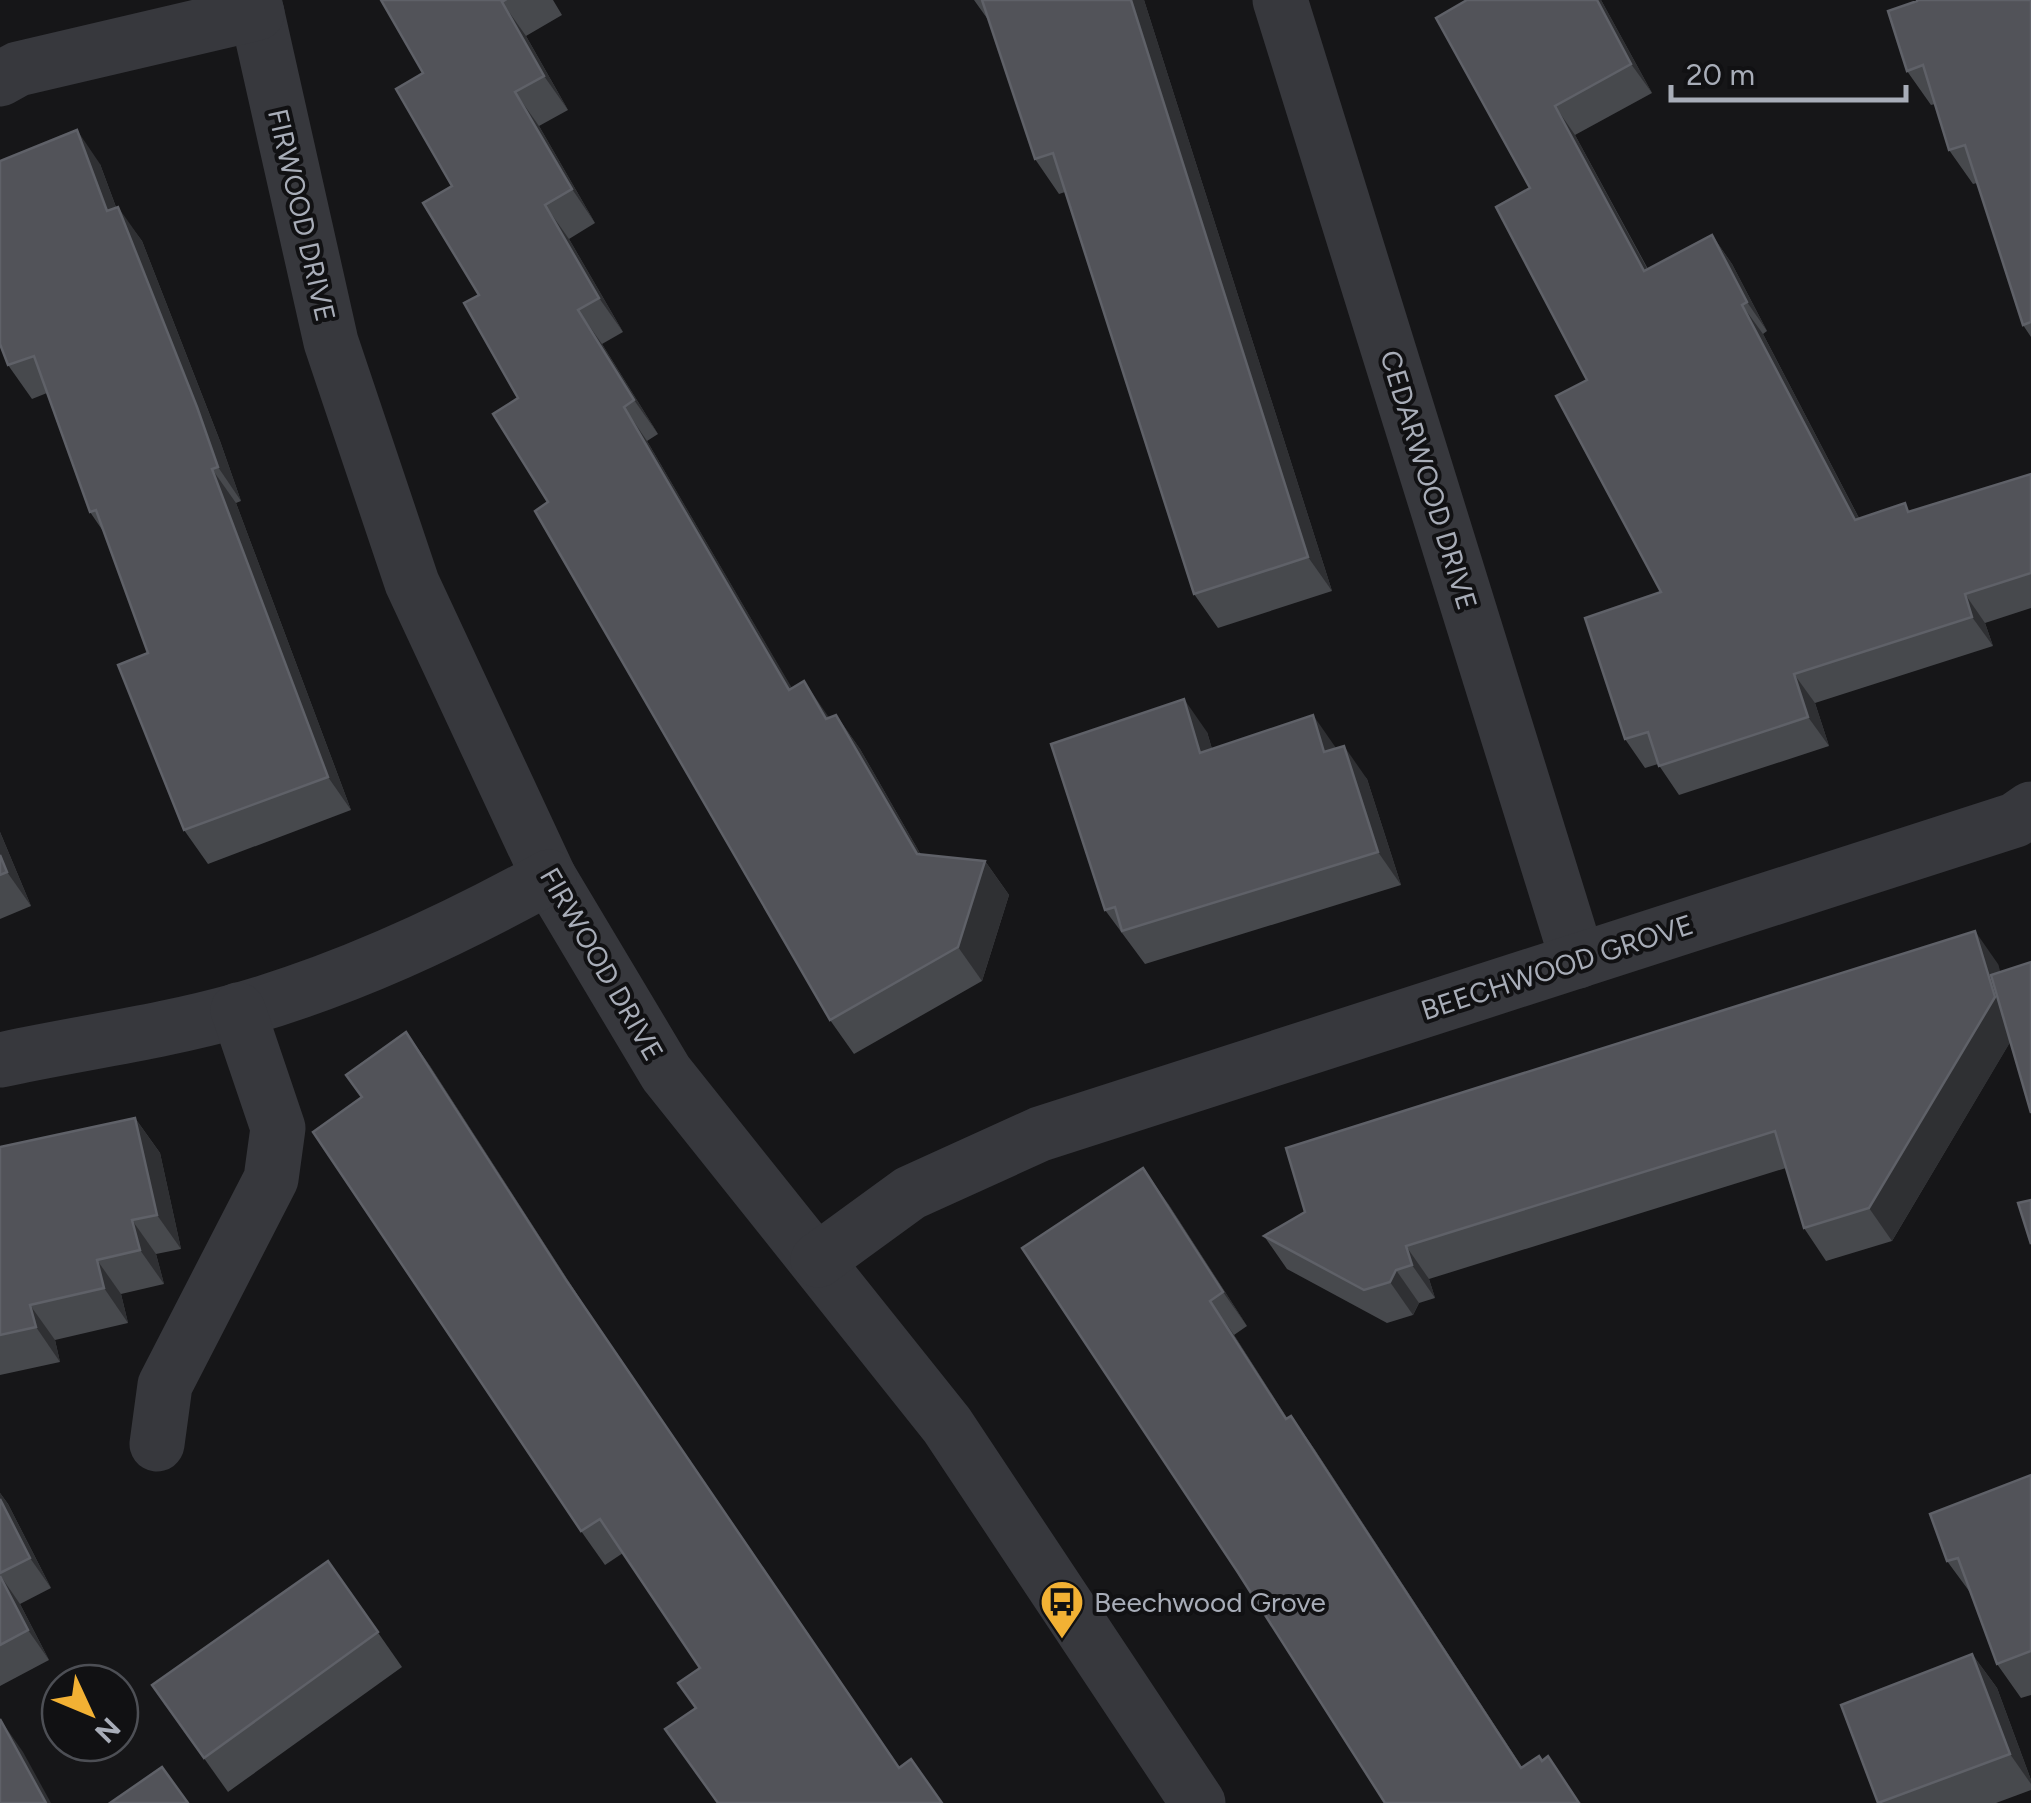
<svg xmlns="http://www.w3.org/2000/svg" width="2031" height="1803" font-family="Figtree,sans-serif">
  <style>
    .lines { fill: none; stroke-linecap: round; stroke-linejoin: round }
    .minor { stroke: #37383d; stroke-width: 55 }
    .wall { fill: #47494d }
    .shaded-wall { fill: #2f3033 }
    .building { fill: #525359; stroke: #5f6168; stroke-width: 2.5 }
    .labels { text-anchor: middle; stroke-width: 8; stroke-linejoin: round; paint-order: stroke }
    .street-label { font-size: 28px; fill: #a8adb8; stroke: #111113 }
    .poi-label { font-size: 28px; fill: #a8adb8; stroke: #111113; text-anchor: start }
  </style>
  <rect width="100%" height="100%" fill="#161618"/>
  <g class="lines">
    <g class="minor">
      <path d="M254 0 331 342 412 583 549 877 666 1073 947 1425 1198 1803"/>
      <path d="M1280 0 1578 961"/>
      <path d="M0 79 18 69 257 13"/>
      <path d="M0 1060C79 1043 162 1032 240 1010 349 979 451 931 549 877"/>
      <path d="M818 1260 910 1193 1040 1134 2015 820 2031 809"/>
      <path d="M157 1444 165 1385 271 1179 278 1128 238 1010"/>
    </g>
  </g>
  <g class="wall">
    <path d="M381 0H553L562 15 526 36 568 110 539 126 595 223 569 239 623 332 602 344 658 434 647 441 792 689 830 718 836 715 860 749 921 855 985 861 1009 895 982 981 854 1054 830 1020 548 502 518 398 479 295 423 73Z"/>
    <path d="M974 0H1144L1332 591 1218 628 1194 594 1065 192 1059 194 1035 159 989 21Z"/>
    <path d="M1601 0 1652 93 1575 135 1648 269 1712 235 1732 264 1767 331 1763 334 1859 518 1911 511 2031 474V608L1985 623 1993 646 1815 703 1829 746 1679 795 1658 764 1645 768 1625 739 1661 592 1587 380 1530 188 1468 1Z"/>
    <path d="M2031 0V337L2023 325 1977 183 1973 184 1949 150 1935 104 1931 105 1907 71 1917 1Z"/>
    <path d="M100 164 116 207 142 241 220 441 241 501 236 503 351 810 208 864 184 830 148 653 105 534 90 512 47 393 32 399 8 365Z"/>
    <path d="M1207 732 1212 749H1336L1367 779 1401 885 1145 964 1105 910Z"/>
    <path d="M0 832 31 906 0 919Z"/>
    <path d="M1998 964 2010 1042 1892 1241 1826 1261 1804 1228 1786 1168 1429 1279 1435 1298 1419 1303 1413 1315 1387 1323 1287 1269 1264 1236Z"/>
    <path d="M406 1032 430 1066 589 1313 899 1767 942 1803 696 1708 700 1668 623 1553 605 1565 581 1531Z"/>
    <path d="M135 1118 160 1153 181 1249 156 1254 164 1284 121 1294 128 1323 55 1340 60 1362 0 1375V1147Z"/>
    <path d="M1167 1202 1247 1326 1234 1335 1287 1418 1291 1416 1315 1450 1522 1767 1581 1803H1385Z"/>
    <path d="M2031 1475V1695L2021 1698 1997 1664 1972 1595 1947 1561Z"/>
    <path d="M0 1493 8 1504 51 1588 20 1604 49 1660 0 1686Z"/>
    <path d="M328 1561 402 1667 228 1792 152 1685Z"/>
    <path d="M1972 1654 1997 1688 2031 1780V1790L1996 1803H1878Z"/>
  </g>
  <g class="shaded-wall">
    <path d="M1131 0H1144L1332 591 1308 557Z"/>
    <path d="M1597 0H1601L1652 93 1631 64Z"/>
    <path d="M502 2 526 36 568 110 544 76Z"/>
    <path d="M515 92 539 126 595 223 572 189Z"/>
    <path d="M1555 106 1575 135 1664 300 1644 271Z"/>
    <path d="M77 130 100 164 130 245 107 211Z"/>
    <path d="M545 205 569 239 623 332 599 298Z"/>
    <path d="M118 207 142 241 220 441 241 501 218 467Z"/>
    <path d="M1712 235 1732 264 1767 331 1747 302Z"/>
    <path d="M1742 305 1763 334 1875 549 1855 520Z"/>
    <path d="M578 310 602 344 658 434 634 400Z"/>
    <path d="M624 407 647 441 813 724 789 690Z"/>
    <path d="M212 469 236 503 351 810 328 777Z"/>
    <path d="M1965 594 1985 623 1993 646 1972 617Z"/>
    <path d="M1794 674 1815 703 1829 746 1808 717Z"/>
    <path d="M804 681 828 716 850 754 826 719Z"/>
    <path d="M1184 699 1207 732 1223 786 1200 753Z"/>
    <path d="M836 715 860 749 940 888 917 854Z"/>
    <path d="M1313 715 1336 748 1347 785 1324 752Z"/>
    <path d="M1344 746 1367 779 1401 885 1378 852Z"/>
    <path d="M0 832 31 906 7 872 0 855Z"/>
    <path d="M985 861 1009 895 982 981 958 947Z"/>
    <path d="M1975 931 1998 964 2018 1029 1892 1241 1869 1208Z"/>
    <path d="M406 1032 430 1066 589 1313 566 1280Z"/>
    <path d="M135 1118 160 1153 181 1249 157 1215Z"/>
    <path d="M1143 1168 1167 1202 1247 1326 1223 1292Z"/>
    <path d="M132 1220 156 1254 164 1284 140 1250Z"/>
    <path d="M1406 1246 1429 1279 1435 1298 1412 1265Z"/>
    <path d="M97 1260 121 1294 128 1323 104 1288Z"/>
    <path d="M1396 1270 1419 1303 1413 1315 1390 1282Z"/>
    <path d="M1210 1301 1234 1335 1310 1454 1286 1419Z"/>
    <path d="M30 1305 55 1340 60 1362 36 1327Z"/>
    <path d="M1291 1416 1315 1450 1545 1803 1521 1768Z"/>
    <path d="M0 1493 8 1504 51 1588 30 1558 0 1499Z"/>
    <path d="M0 1575 20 1604 49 1660 28 1630Z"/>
    <path d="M1972 1654 1997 1688 2031 1780V1784L2010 1754Z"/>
    <path d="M0 1719 23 1752 51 1803H46Z"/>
  </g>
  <g class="building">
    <path d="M381 0H505L502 2 544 76 515 92 572 189 545 205 599 298 578 310 634 400 624 407 789 690 804 681 826 719 836 715 917 854 985 861 958 947 830 1020 535 511 548 502 493 414 518 398 464 303 479 295 423 203 452 186 396 89 423 73Z"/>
    <path d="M982 0H1131L1308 557 1194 594 1053 153 1035 159Z"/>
    <path d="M1467 0H1597L1631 64 1555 106 1644 271 1712 235 1747 302 1742 305 1855 520 1905 503 1908 512 2031 474V573L1965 594 1972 617 1794 674 1808 717 1659 766 1648 732 1625 739 1585 618 1661 592 1556 396 1587 380 1496 207 1530 188 1436 18Z"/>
    <path d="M1917 0H2031V322L2023 325 1965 145 1949 150 1923 65 1907 71 1888 11 1917 1Z"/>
    <path d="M77 130 107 211 118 207 197 407 218 467 212 469 328 777 184 830 118 665 148 653 96 510 90 512 34 356 8 365 0 344V161Z"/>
    <path d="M1184 699 1200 753 1313 715 1324 752 1344 746 1378 852 1122 931 1115 907 1105 910 1051 744Z"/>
    <path d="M0 855 7 872 0 875Z"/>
    <path d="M1975 931 1995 997 1869 1208 1804 1228 1775 1131 1406 1246 1412 1265 1396 1270 1390 1282 1364 1290 1264 1236 1305 1212 1286 1148Z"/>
    <path d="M2031 962V1113L1991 975Z"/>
    <path d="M406 1032 566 1280 899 1768 911 1759 942 1803H718L665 1729 696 1708 678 1683 700 1668 600 1519 581 1531 313 1132 362 1097 346 1075Z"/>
    <path d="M135 1118 157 1215 132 1220 140 1250 97 1260 104 1288 30 1305 36 1327 0 1335V1147Z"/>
    <path d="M1143 1168 1223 1292 1210 1301 1286 1419 1291 1416 1521 1768 1539 1756 1542 1761 1548 1756 1579 1803H1385L1237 1571 1022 1248Z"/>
    <path d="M2031 1200V1244L2018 1203Z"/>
    <path d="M2031 1475V1651L1997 1664 1958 1558 1947 1561 1930 1514Z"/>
    <path d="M0 1499 30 1558 0 1573Z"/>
    <path d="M328 1561 378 1632 204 1758 152 1685Z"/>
    <path d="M0 1576 28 1630 0 1645Z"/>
    <path d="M1972 1654 2010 1754 1878 1803 1841 1705Z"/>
    <path d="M0 1719 46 1803H0Z"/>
    <path d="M162 1767 188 1803H110Z"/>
  </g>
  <defs>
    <symbol id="bus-pin" viewBox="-11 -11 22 30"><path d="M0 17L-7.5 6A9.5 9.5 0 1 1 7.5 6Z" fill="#f2b134" stroke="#111113"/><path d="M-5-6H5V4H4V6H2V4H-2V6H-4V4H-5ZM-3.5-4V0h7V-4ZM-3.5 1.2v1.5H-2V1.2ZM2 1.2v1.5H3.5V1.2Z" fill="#111"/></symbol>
  </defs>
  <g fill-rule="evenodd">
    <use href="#bus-pin" x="1037" y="1577" width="50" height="68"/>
  </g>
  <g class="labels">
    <g class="street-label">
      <text transform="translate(302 215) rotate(77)" y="10">FIRWOOD DRIVE</text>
      <text transform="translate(1429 480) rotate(73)" y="10">CEDARWOOD DRIVE</text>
      <text transform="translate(602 964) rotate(60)" y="10">FIRWOOD DRIVE</text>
      <text transform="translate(1557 967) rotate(-18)" y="10">BEECHWOOD GROVE</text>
    </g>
    <g class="poi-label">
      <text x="1094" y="1612">Beechwood Grove</text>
    </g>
  </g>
  <g transform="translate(90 1713) rotate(134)"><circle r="48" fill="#111113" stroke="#4d4f55" stroke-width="2.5"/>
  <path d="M0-8L18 38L0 25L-18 38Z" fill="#f2b134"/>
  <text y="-15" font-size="28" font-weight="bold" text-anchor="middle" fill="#a8adb8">N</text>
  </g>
  <path d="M1671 85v15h235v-15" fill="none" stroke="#a8adb8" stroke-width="5"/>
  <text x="1686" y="85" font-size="30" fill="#a8adb8" stroke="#111113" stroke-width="8" paint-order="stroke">20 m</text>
</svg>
